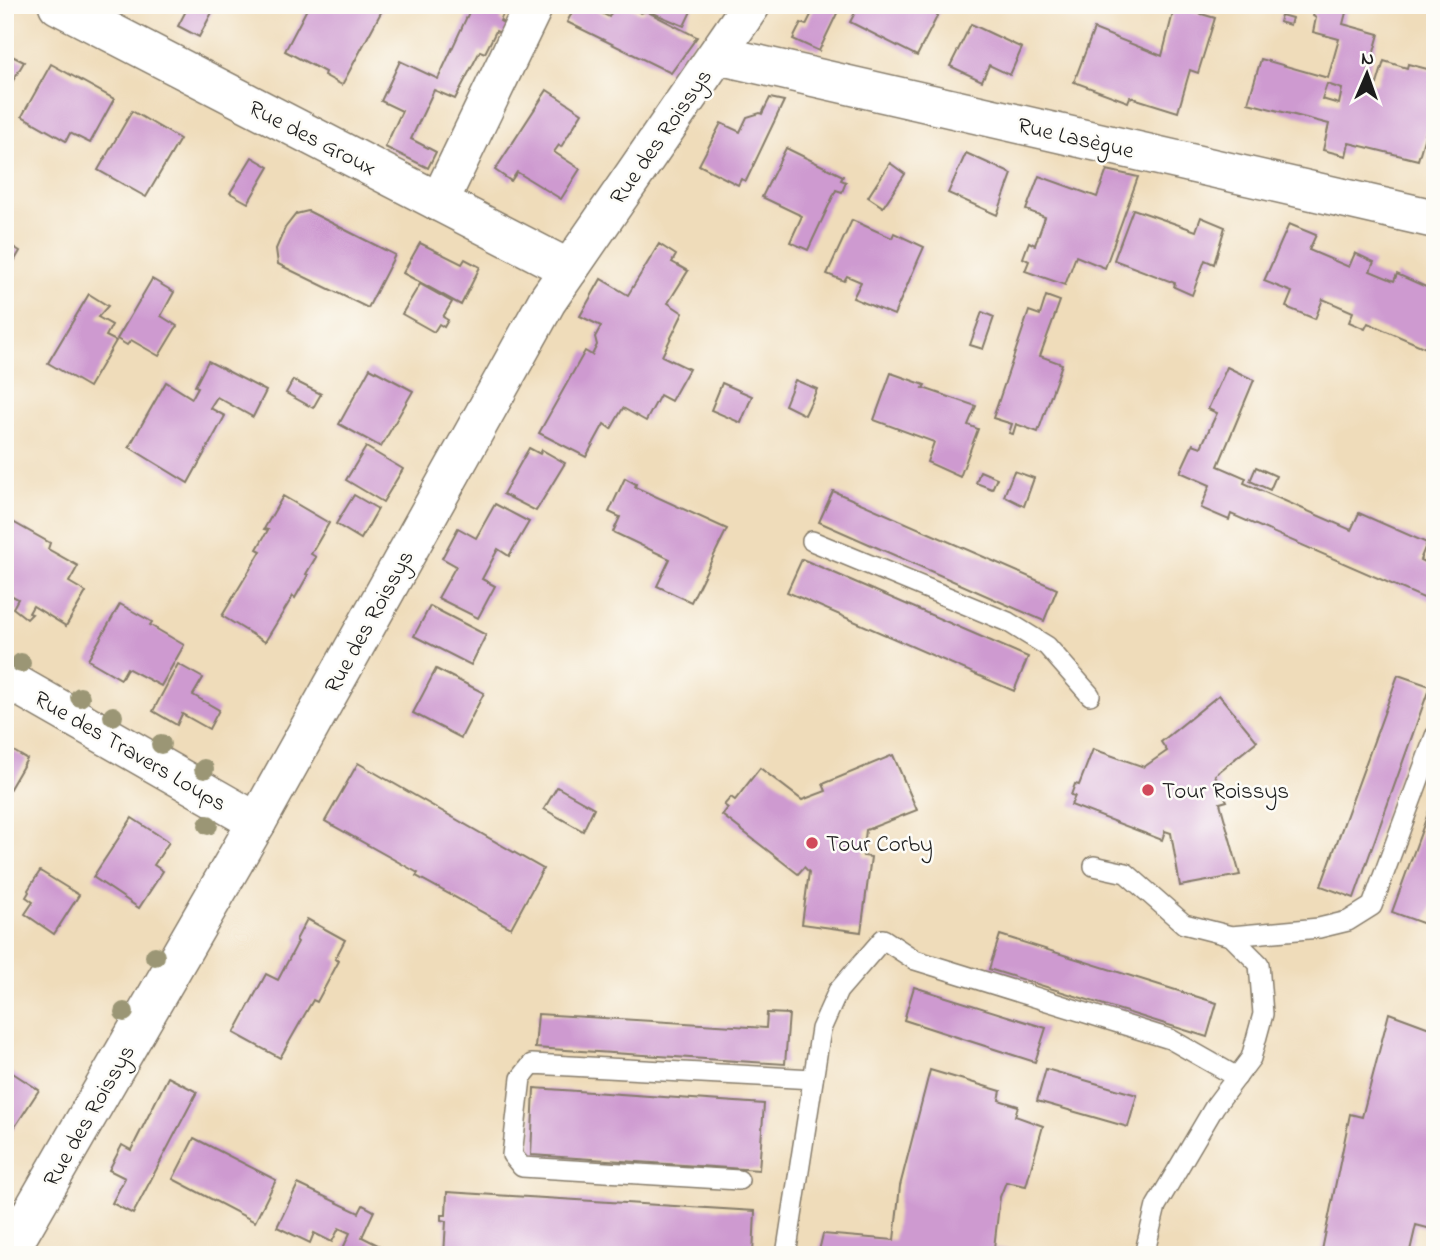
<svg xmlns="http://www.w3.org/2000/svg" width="1440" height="1260" font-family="'Indie Flower',sans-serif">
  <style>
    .building { fill: #ce9ad0; fill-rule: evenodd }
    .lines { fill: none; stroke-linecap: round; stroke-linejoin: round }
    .lane-casing { stroke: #867c6b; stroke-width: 22 }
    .street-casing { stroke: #867c6b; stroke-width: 41 }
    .lane { stroke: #fff; stroke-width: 19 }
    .street { stroke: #fff; stroke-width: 38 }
    .tree { fill: #9b9675 }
    .poi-dot { fill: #d1495b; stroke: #fdfcf7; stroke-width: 2.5 }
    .labels { text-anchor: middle; stroke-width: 5; stroke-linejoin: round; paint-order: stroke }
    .street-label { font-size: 23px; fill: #1c1c1c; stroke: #fdfcf7 }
    .poi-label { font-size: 23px; fill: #1c1c1c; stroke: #fdfcf7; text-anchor: start }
  </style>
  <rect width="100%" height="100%" fill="#fdfcf7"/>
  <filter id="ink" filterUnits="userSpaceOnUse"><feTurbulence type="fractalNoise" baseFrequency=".0143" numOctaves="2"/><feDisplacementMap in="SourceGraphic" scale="14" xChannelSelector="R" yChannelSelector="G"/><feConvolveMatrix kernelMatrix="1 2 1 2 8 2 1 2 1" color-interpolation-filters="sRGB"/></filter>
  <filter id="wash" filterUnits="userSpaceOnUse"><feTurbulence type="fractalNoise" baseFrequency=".00686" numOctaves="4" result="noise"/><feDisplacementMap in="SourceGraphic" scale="28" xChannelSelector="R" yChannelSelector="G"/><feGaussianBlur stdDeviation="1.57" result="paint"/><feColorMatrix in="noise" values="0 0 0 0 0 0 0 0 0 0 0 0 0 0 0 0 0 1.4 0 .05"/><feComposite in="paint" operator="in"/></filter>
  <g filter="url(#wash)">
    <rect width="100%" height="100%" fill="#efdcba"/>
    <g id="blocks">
      <g class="building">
        <path d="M189 5H216L199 37 178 26Z"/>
        <path d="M309 5H385L342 85 324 75 325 72 285 51Z"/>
        <path d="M466 5H507L500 21 511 27 507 36 496 31 485 53 480 51 455 99 434 90 411 139 436 152 428 168 385 147 402 111 381 101 400 61 438 79 471 8Z"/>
        <path d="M576 5H586L609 17 615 5H624L641 13 646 11 697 37 671 73 567 22Z"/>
        <path d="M634 5H694L684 26Z"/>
        <path d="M816 5H841L819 51 793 39 801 23 806 25Z"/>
        <path d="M859 5H943L917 56 850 22Z"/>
        <path d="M1175 5H1182L1181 8 1215 18 1198 73 1190 70 1178 112 1130 97 1128 102 1074 82 1094 29 1162 56Z"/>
        <path d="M1316 5H1348L1343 24 1379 34 1366 81 1377 84 1384 61 1407 68 1408 64 1435 71V102L1418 160 1349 143 1346 156 1323 150 1329 124 1248 103 1261 59 1328 78 1339 39 1313 32 1316 18 1313 16ZM1327 84 1342 89 1339 104 1322 99Z"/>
        <path d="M1281 15 1292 18 1290 25 1279 22Z"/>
        <path d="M971 24 1022 48 1010 75 989 65 982 81 950 66Z"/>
        <path d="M8 54 24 62 5 94V59Z"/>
        <path d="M51 64 114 99 90 143 70 133 66 141 22 116Z"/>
        <path d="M547 90 582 113 561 147 559 145 554 152 580 169 561 199 517 172 511 181 495 170Z"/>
        <path d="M770 98 784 101 746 181 741 179 738 185 699 165 721 123 740 132 747 117 760 113 762 114Z"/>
        <path d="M132 111 180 139 146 197 98 170Z"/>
        <path d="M786 148 843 176 841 180 846 182 842 192 836 190 808 250 790 242 802 216 762 197Z"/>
        <path d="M966 153 1012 174 997 215 948 193Z"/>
        <path d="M252 157 269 167 248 203 230 193Z"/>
        <path d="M890 163 905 174 883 207 868 197Z"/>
        <path d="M1107 170 1138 177 1105 268 1076 256 1065 285 1025 271 1029 261 1023 258 1029 242 1035 245 1045 217 1026 210 1039 176 1097 197Z"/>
        <path d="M1133 209 1196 231 1201 217 1225 227 1214 264 1205 260 1192 295 1174 287 1175 283 1114 260Z"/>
        <path d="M308 211 395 255 368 308 278 264 276 249 285 228 296 214Z"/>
        <path d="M852 220 892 238 894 233 924 247 894 315 853 298 861 282 847 276 844 281 827 274Z"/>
        <path d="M1289 224 1316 235 1309 250 1349 267 1355 253 1374 262 1370 271 1394 281 1397 274 1435 291V352L1368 323 1365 329 1349 322 1353 312 1323 299 1315 319 1286 307 1292 292 1264 281Z"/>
        <path d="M5 242 20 251 5 277Z"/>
        <path d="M420 243 462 264 465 259 480 267 461 305 403 273Z"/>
        <path d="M659 244 676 255 672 262 688 271 668 303 683 313 662 356 689 369 671 401 660 395 646 421 623 408 611 429 604 424 586 457 539 433 585 351 592 355 597 345 595 337 601 326 580 316 601 279 628 295Z"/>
        <path d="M152 279 174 292 161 316 177 326 159 356 131 340 127 345 117 339Z"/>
        <path d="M420 284 452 302 443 317 448 320 444 327 439 324 434 332 402 314Z"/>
        <path d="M89 294 108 306 98 317 112 325 106 336 116 341 89 387 48 363Z"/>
        <path d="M1046 296 1060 301 1040 356 1062 364 1038 432 1016 424 1013 434 1009 433 1012 424 993 418 1029 311 1040 315Z"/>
        <path d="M982 312 994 317 983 349 970 345Z"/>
        <path d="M208 361 266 391 253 417 217 397 210 408 225 416 188 483 129 447 166 382 192 398 198 387 195 386Z"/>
        <path d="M1227 367 1254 380 1218 466 1246 478 1244 483 1351 530 1359 513 1427 543 1420 560 1435 567V603L1231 514 1229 520 1201 508 1210 485 1180 472 1193 444 1201 447 1217 413 1208 409Z"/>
        <path d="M370 368 413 391 381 447 339 424Z"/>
        <path d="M891 373 925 385 923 388 976 406 968 425 978 429 960 477 927 462 934 442 874 420Z"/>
        <path d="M293 380 321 394 313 408 286 393Z"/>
        <path d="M795 380 817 389 805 415 785 405Z"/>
        <path d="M722 383 752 396 741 423 711 410Z"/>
        <path d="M5 421 12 425 5 437Z"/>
        <path d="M366 447 403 469 383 502 346 480Z"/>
        <path d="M529 448 540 454 542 450 565 463 536 511 503 494Z"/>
        <path d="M1256 467 1276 476 1270 490 1250 481Z"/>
        <path d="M980 471 997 478 992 489 976 483Z"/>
        <path d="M1014 471 1034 478 1024 506 1004 496Z"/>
        <path d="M625 478 636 484 635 487 727 529 691 602 657 586 670 559 613 532 620 517 609 512Z"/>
        <path d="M833 491 1057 589 1044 621 819 522Z"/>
        <path d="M354 495 378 509 361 539 336 524Z"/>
        <path d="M283 496 329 523 311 554 316 557 306 574 308 575 295 598 293 596 265 642 222 616 261 551 257 549 268 530 264 529Z"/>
        <path d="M495 504 529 522 509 556 498 549 482 579 495 586 478 618 438 598 456 566 442 558 458 528 476 538Z"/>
        <path d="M5 521 9 523 11 521 50 543 48 549 78 566 69 582 86 592 66 626 33 606 29 613 32 614 27 619 13 608 18 599 5 592Z"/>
        <path d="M802 559 1028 657 1014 691 787 592Z"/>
        <path d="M120 604 152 622 150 625 184 645 161 686 127 668 121 679 88 660Z"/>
        <path d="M430 606 486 635 471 665 414 636Z"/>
        <path d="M178 664 203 678 193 695 219 710 209 729 182 714 177 725 153 711Z"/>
        <path d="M436 669 484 693 461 738 413 713Z"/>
        <path d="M1398 675 1430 686 1354 898 1321 886Z"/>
        <path d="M1219 695 1257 741 1215 775 1227 801 1220 803 1240 875 1180 886 1171 833 1165 831 1162 840 1071 805 1075 796 1071 795 1075 784 1079 785 1093 749 1144 767 1167 751 1161 742Z"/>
        <path d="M5 746 27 759 5 797Z"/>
        <path d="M893 755 917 810 866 830 863 856 871 857 861 932 802 924 809 872 804 867 798 874 722 815 728 808 724 805 731 797 735 800 760 768 802 800 826 791 823 784Z"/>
        <path d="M358 763 543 869 511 928 416 876 418 873 325 821Z"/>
        <path d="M557 787 594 808 583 831 544 809Z"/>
        <path d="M1434 797 1435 897 1425 924 1392 912Z"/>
        <path d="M132 818 169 842 154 865 163 871 139 908 93 877Z"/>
        <path d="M40 871 79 895 54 934 25 914 33 902 26 897 29 892 28 890Z"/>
        <path d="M307 919 345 940 335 959 339 961 317 1002 313 1000 280 1058 234 1033 266 974 278 980 298 942 296 940Z"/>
        <path d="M1000 935 1217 1003 1207 1037 989 969Z"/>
        <path d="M914 987 1046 1028 1035 1062 904 1020Z"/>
        <path d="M767 1013 789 1014 785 1064 535 1048 538 1014 766 1028Z"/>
        <path d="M1389 1013 1435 1030V1230L1416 1225 1409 1255H1321L1350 1114 1362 1117Z"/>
        <path d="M5 1068 39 1090 5 1142Z"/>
        <path d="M1046 1069 1137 1095 1128 1127 1037 1101Z"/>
        <path d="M930 1070 1001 1091 999 1100 1018 1106 1015 1116 1043 1126 1026 1186 1006 1182 1000 1197 994 1248 1053 1253V1255H818L823 1234 894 1240 900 1186Z"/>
        <path d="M168 1077 197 1092 133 1214 112 1203 125 1178 109 1170 122 1145 131 1150Z"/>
        <path d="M534 1088 764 1104 759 1170 531 1155Z"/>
        <path d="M194 1138 276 1180 255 1222 173 1179Z"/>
        <path d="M298 1184 359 1213 363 1205 374 1211 362 1237 386 1249 383 1255H340L350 1233 339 1228 332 1242 314 1233 310 1243 277 1227Z"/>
        <path d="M447 1192 755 1211 753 1255H444L446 1221 441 1220V1215H446Z"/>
      </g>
    </g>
  </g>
  <g filter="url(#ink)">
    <use href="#blocks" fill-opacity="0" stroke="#867c6b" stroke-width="2"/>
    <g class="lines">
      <defs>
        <g id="lane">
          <path d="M812 541 1008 622 1047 646 1090 695"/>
          <path d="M1094 866 1126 873 1184 924 1231 936 1259 964 1263 1014 1251 1058 1215 1106 1156 1206 1144 1255"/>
          <path d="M1231 936 1319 928 1348 921 1372 906 1435 736"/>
          <path d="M739 1180 522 1167 512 1155 521 1078 532 1064 813 1079"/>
          <path d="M786 1255 821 1029 838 991 883 939 915 960 1170 1039 1237 1077"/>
        </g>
        <g id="street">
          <path d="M58 5 569 269"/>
          <path d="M717 55 1435 219"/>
          <path d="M439 202 534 5"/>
          <path d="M5 678 257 822"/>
          <path d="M5 1250 21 1231 257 822 547 301 751 5"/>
        </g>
      </defs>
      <use href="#lane" class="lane-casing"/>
      <use href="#street" class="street-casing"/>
      <use href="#lane" class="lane"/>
      <use href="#street" class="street"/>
    </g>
    <g class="tree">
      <circle cx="21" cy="663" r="10"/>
      <circle cx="80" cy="697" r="10"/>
      <circle cx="113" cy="716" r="10"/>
      <circle cx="161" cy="744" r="10"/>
      <circle cx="204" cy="769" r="10"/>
      <circle cx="208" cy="825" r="10"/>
      <circle cx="155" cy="956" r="10"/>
      <circle cx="124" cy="1012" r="10"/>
    </g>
  </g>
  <g class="poi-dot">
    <circle cx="1148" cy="790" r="7"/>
    <circle cx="812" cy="843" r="7"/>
  </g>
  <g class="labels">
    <g class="street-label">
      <text transform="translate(660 136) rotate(-55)" y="8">Rue des Roissys</text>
      <text transform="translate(313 137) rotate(27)" y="8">Rue des Groux</text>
      <text transform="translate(1076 137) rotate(13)" y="8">Rue Lasègue</text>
      <text transform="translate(368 621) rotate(-61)" y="8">Rue des Roissys</text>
      <text transform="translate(131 750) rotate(30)" y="8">Rue des Travers Loups</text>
      <text transform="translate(88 1115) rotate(-60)" y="8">Rue des Roissys</text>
    </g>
    <g class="poi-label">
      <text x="1162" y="798">Tour Roissys</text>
      <text x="826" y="851">Tour Corby</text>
    </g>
  </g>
  <rect width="1440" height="1260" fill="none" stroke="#fdfcf7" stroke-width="28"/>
  <g transform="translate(1367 74) rotate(2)" stroke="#fdfcf7" stroke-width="5" paint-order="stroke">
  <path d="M0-5L12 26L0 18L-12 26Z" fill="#1c1c1c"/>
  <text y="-10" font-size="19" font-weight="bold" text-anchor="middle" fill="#1c1c1c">N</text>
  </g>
</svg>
